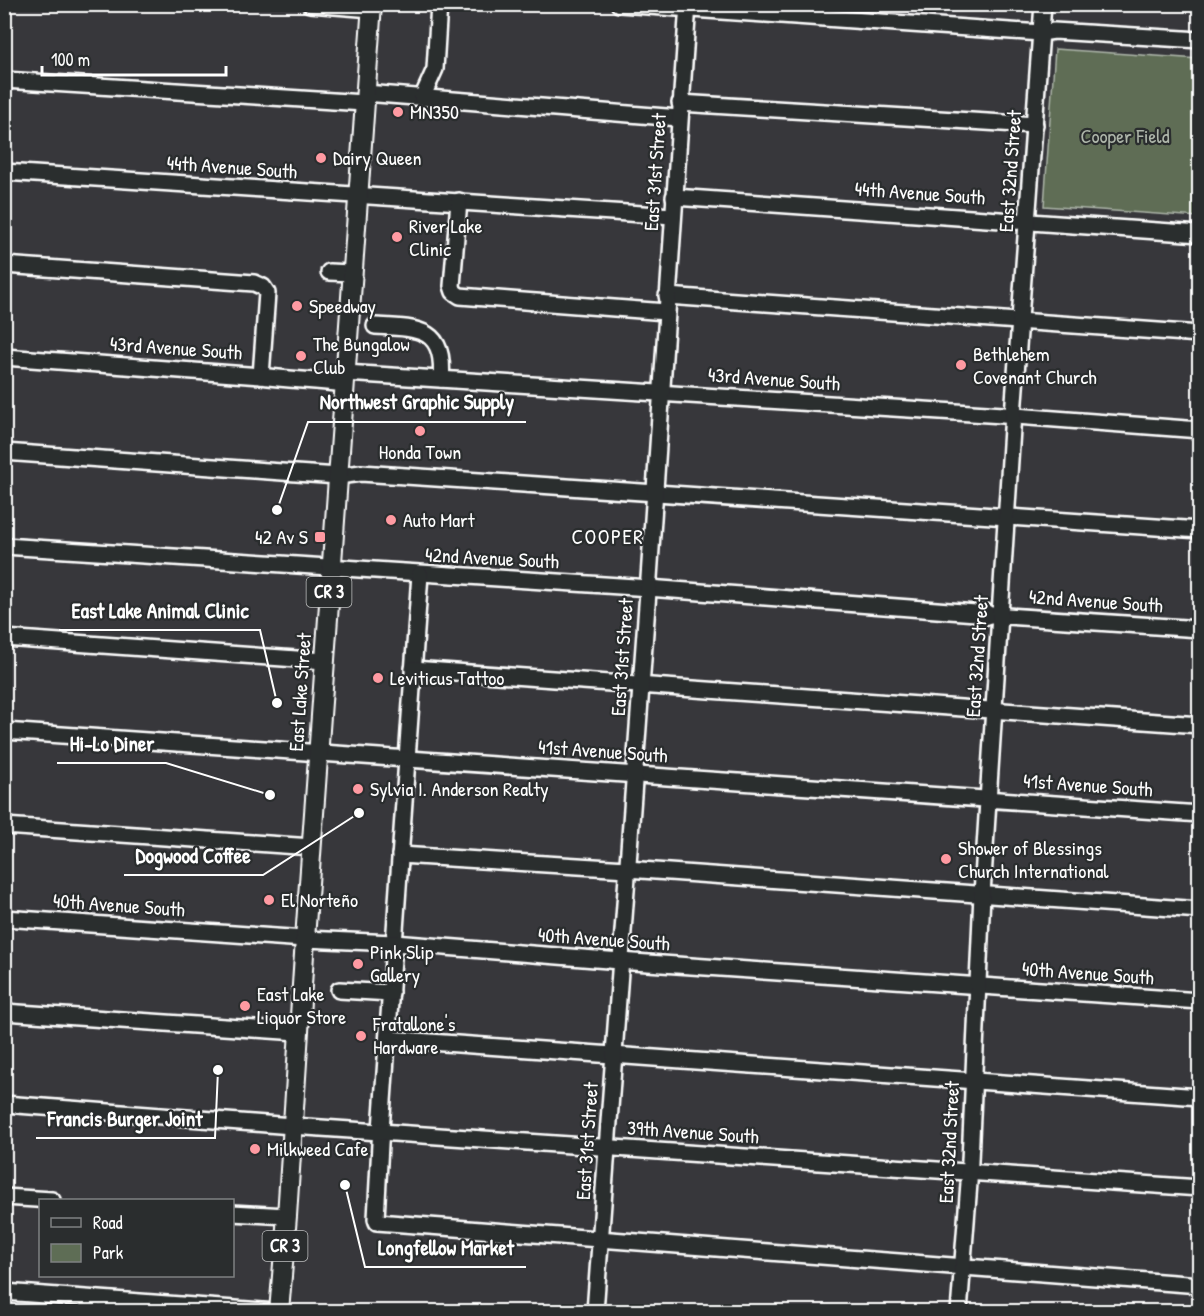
<svg xmlns="http://www.w3.org/2000/svg" width="1204" height="1316" font-family="'Patrick Hand',sans-serif">
  <style>
    .green { fill: #5e6d55; stroke: #aeb6aa; stroke-width: 1.5 }
    .lines { fill: none; stroke-linecap: round; stroke-linejoin: round }
    .minor-casing { stroke: #fff; stroke-width: 20 }
    .major-casing { stroke: #fff; stroke-width: 22 }
    .minor { stroke: #2a2d2e; stroke-width: 15 }
    .major { stroke: #2a2d2e; stroke-width: 18 }
    .poi-dot { fill: #ff9aa2; stroke: #2a2d2e; stroke-width: 2 }
    .labels { text-anchor: middle; stroke-width: 4.5; stroke-linejoin: round; paint-order: stroke }
    .shield { fill: #2a2d2e; stroke: #bfc0c0; stroke-width: 1.5 }
    .shield-label { font-size: 18px; font-weight: bold; fill: #fff }
    .poi-label { font-size: 20px; fill: #fff; stroke: #2a2d2e; text-anchor: start }
    .park-label { font-size: 20px; fill: #aeb6aa; stroke: #2a2d2e }
    .street-label { font-size: 20px; fill: #fff; stroke: #2a2d2e }
    .neighbourhood-label { font-size: 21px; letter-spacing: 1.5px; fill: #fff; stroke: #2a2d2e }
    .leader { fill: none; stroke: #fff; stroke-width: 2 }
    .callout-dot { fill: #fff; stroke: #2a2d2e; stroke-width: 2 }
    .callout-label { font-size: 21px; text-anchor: middle; font-weight: bold; fill: #fff; stroke: #2a2d2e; stroke-width: 4.5; stroke-linejoin: round; paint-order: stroke }
  </style>
  <rect width="100%" height="100%" fill="#37373b"/>
  <filter id="ink" filterUnits="userSpaceOnUse"><feTurbulence type="fractalNoise" baseFrequency=".0167" numOctaves="2"/><feDisplacementMap in="SourceGraphic" scale="12" xChannelSelector="R" yChannelSelector="G"/><feConvolveMatrix kernelMatrix="1 2 1 2 8 2 1 2 1" color-interpolation-filters="sRGB"/></filter>
  <g filter="url(#ink)">
    <path class="green" d="M1055 49 1199 59V217L1044 206Z"/>
    <g class="lines">
      <defs>
        <g id="minor">
          <path d="M310 4 372 9"/>
          <path d="M619 4 1041 33 1054 31 1200 40"/>
          <path d="M4 80 364 103"/>
          <path d="M365 93 679 118"/>
          <path d="M422 98 435 69 439 4"/>
          <path d="M680 103 1035 125"/>
          <path d="M4 172 673 216"/>
          <path d="M674 197 1200 234"/>
          <path d="M459 201 452 286 454 292 460 296 666 312"/>
          <path d="M4 265 254 283 263 287 267 293 261 376"/>
          <path d="M329 272 352 273"/>
          <path d="M667 296 1200 334"/>
          <path d="M375 326C417 328 446 327 441 379"/>
          <path d="M4 357 261 376C289 380 317 380 344 384"/>
          <path d="M345 373 1003 415 1200 430"/>
          <path d="M4 452 338 476 361 473 1200 530"/>
          <path d="M4 546 635 587 976 613 984 611 989 615 984 617 976 613"/>
          <path d="M420 574 380 1144 376 1219 377 1222 1200 1285"/>
          <path d="M992 615 1200 629"/>
          <path d="M4 638 325 661"/>
          <path d="M413 669 1200 725"/>
          <path d="M4 731 1200 814"/>
          <path d="M4 826 312 847"/>
          <path d="M400 855 627 869 1200 910"/>
          <path d="M4 918 305 939 394 943 633 962 1200 1001"/>
          <path d="M339 990 391 993"/>
          <path d="M4 1012 298 1032"/>
          <path d="M388 1039 1200 1097"/>
          <path d="M4 1104 292 1126 1200 1188"/>
          <path d="M4 1197 52 1200"/>
          <path d="M232 1213 287 1216"/>
          <path d="M4 1292 276 1312"/>
          <path d="M595 1312 649 578 688 4"/>
          <path d="M959 1312 969 1183 982 894 1012 429 1043 4"/>
        </g>
        <path id="major" d="M279 1312 287 1216 305 939 372 4"/>
      </defs>
      <use href="#minor" class="minor-casing"/>
      <use href="#major" class="major-casing"/>
      <use href="#minor" class="minor"/>
      <use href="#major" class="major"/>
    </g>
  </g>
  <g class="poi-dot">
    <circle cx="398" cy="112" r="6"/>
    <circle cx="321" cy="158" r="6"/>
    <circle cx="397" cy="237" r="6"/>
    <circle cx="297" cy="306" r="6"/>
    <circle cx="301" cy="356" r="6"/>
    <circle cx="961" cy="365" r="6"/>
    <circle cx="420" cy="431" r="6"/>
    <circle cx="391" cy="520" r="6"/>
    <rect x="314" y="531" width="12" height="12" rx="3"/>
    <circle cx="378" cy="678" r="6"/>
    <circle cx="358" cy="789" r="6"/>
    <circle cx="946" cy="859" r="6"/>
    <circle cx="269" cy="900" r="6"/>
    <circle cx="358" cy="964" r="6"/>
    <circle cx="245" cy="1006" r="6"/>
    <circle cx="361" cy="1036" r="6"/>
    <circle cx="255" cy="1149" r="6"/>
  </g>
  <g class="labels">
    <g class="shield">
      <rect x="306.5" y="577" width="45" height="30" rx="4.5"/>
      <rect x="262.5" y="1231" width="45" height="30" rx="4.5"/>
    </g>
    <g class="shield-label">
      <text x="329" y="598">CR 3</text>
      <text x="285" y="1252">CR 3</text>
    </g>
    <g class="poi-label">
      <text x="410" y="119">MN350</text>
      <text x="333" y="165">Dairy Queen</text>
      <text x="409" y="233">River Lake<tspan x="409" dy="23">Clinic</tspan></text>
      <text x="309" y="313">Speedway</text>
      <text x="313" y="351">The Bungalow<tspan x="313" dy="23">Club</tspan></text>
      <text x="973" y="361">Bethlehem<tspan x="973" dy="23">Covenant Church</tspan></text>
      <text x="420" y="459" text-anchor="middle">Honda Town</text>
      <text x="403" y="527">Auto Mart</text>
      <text x="308" y="544" text-anchor="end">42 Av S</text>
      <text x="390" y="685">Leviticus Tattoo</text>
      <text x="370" y="796">Sylvia I. Anderson Realty</text>
      <text x="958" y="855">Shower of Blessings<tspan x="958" dy="23">Church International</tspan></text>
      <text x="281" y="907">El Norteño</text>
      <text x="370" y="959">Pink Slip<tspan x="370" dy="23">Gallery</tspan></text>
      <text x="257" y="1001">East Lake<tspan x="257" dy="23">Liquor Store</tspan></text>
      <text x="373" y="1031">Fratallone's<tspan x="373" dy="23">Hardware</tspan></text>
      <text x="267" y="1156">Milkweed Cafe</text>
    </g>
    <g class="park-label">
      <text x="1125" y="143">Cooper Field</text>
    </g>
    <g class="street-label">
      <text transform="translate(232 167) rotate(4)" y="7">44th Avenue South</text>
      <text transform="translate(1010 171) rotate(-86)" y="7">East 32nd Street</text>
      <text transform="translate(655 172) rotate(-86)" y="7">East 31st Street</text>
      <text transform="translate(920 193) rotate(4)" y="7">44th Avenue South</text>
      <text transform="translate(176 348) rotate(4)" y="7">43rd Avenue South</text>
      <text transform="translate(774 379) rotate(4)" y="7">43rd Avenue South</text>
      <text transform="translate(492 558) rotate(3)" y="7">42nd Avenue South</text>
      <text transform="translate(1096 601) rotate(4)" y="7">42nd Avenue South</text>
      <text transform="translate(977 656) rotate(-86)" y="7">East 32nd Street</text>
      <text transform="translate(622 657) rotate(-86)" y="7">East 31st Street</text>
      <text transform="translate(300 692) rotate(-86)" y="7">East Lake Street</text>
      <text transform="translate(603 751) rotate(4)" y="7">41st Avenue South</text>
      <text transform="translate(1088 785) rotate(4)" y="7">41st Avenue South</text>
      <text transform="translate(119 905) rotate(4)" y="7">40th Avenue South</text>
      <text transform="translate(604 939) rotate(4)" y="7">40th Avenue South</text>
      <text transform="translate(1088 973) rotate(4)" y="7">40th Avenue South</text>
      <text transform="translate(693 1132) rotate(4)" y="7">39th Avenue South</text>
      <text transform="translate(587 1141) rotate(-86)" y="7">East 31st Street</text>
      <text transform="translate(949 1142) rotate(-87)" y="7">East 32nd Street</text>
    </g>
    <g class="neighbourhood-label">
      <text x="608" y="544">COOPER</text>
    </g>
  </g>
  <path class="leader" d="M277 510L308 422H526M277 703L260 630H59M270 795L166 763H57M359 813L263 875H124M218 1070L215 1138H36M345 1185L365 1267H526"/>
  <g class="callout-dot">
    <circle cx="277" cy="510" r="6"/>
    <circle cx="277" cy="703" r="6"/>
    <circle cx="270" cy="795" r="6"/>
    <circle cx="359" cy="813" r="6"/>
    <circle cx="218" cy="1070" r="6"/>
    <circle cx="345" cy="1185" r="6"/>
  </g>
  <g class="callout-label">
    <text x="417" y="409">Northwest Graphic Supply</text>
    <text x="160" y="618">East Lake Animal Clinic</text>
    <text x="112" y="751">Hi-Lo Diner</text>
    <text x="193" y="863">Dogwood Coffee</text>
    <text x="125" y="1126">Francis Burger Joint</text>
    <text x="446" y="1255">Longfellow Market</text>
  </g>
  <rect width="1204" height="1316" fill="none" stroke="#2a2d2e" stroke-width="24"/>
  <rect x="12" y="12" width="1180" height="1292" fill="none" stroke="#fff" stroke-width="2" filter="url(#ink)"/>
  <rect x="39" y="1199" width="195" height="78" fill="#2a2d2e" stroke="#7f8182" stroke-width="1.5"/>
  <rect x="51" y="1218" width="30" height="9" fill="#2a2d2e" stroke="#7f8182" stroke-width="1.5"/>
  <text x="93" y="1229" font-size="18" fill="#ffffff">Road</text>
  <rect x="51" y="1244" width="30" height="18" fill="#5e6d55" stroke="#7f8182" stroke-width="1.5"/>
  <text x="93" y="1259" font-size="18" fill="#ffffff">Park</text>
  <path d="M42 66v9h184v-9" fill="none" stroke="#ffffff" stroke-width="3"/>
  <text x="51" y="66" font-size="18" fill="#ffffff" stroke="#2a2d2e" stroke-width="4.5" paint-order="stroke">100 m</text>
</svg>
